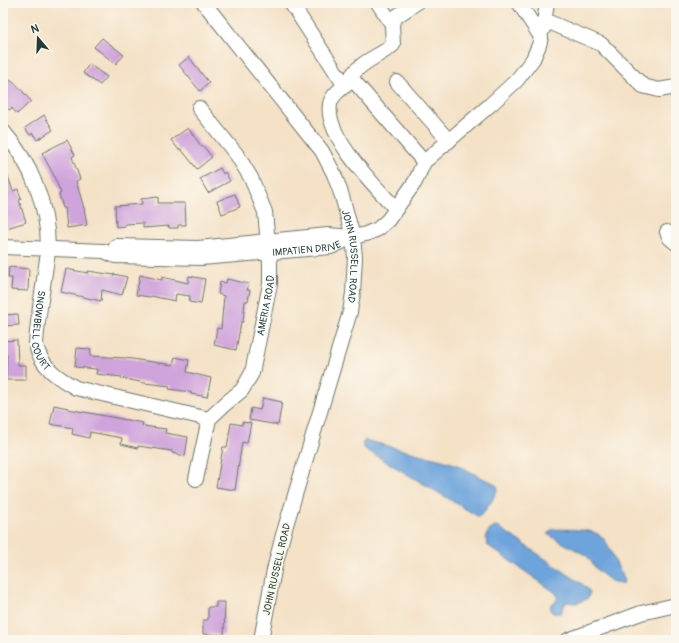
<svg xmlns="http://www.w3.org/2000/svg" width="679" height="643" font-family="Pangolin,sans-serif">
  <style>
    .water { fill: #6ea4dc; stroke: #467088 }
    .building { fill: #cfa3dc }
    .lines { fill: none; stroke-linecap: round; stroke-linejoin: round }
    .minor-casing { stroke: #6a7667; stroke-width: 16 }
    .minor { stroke: #fff; stroke-width: 14 }
    .labels { text-anchor: middle; stroke-width: 3.5; stroke-linejoin: round; paint-order: stroke }
    .street-label { font-size: 10px; fill: #1f3d34; stroke: #fbf7ec }
  </style>
  <rect width="100%" height="100%" fill="#fbf7ec"/>
  <filter id="ink" filterUnits="userSpaceOnUse"><feTurbulence type="fractalNoise" baseFrequency=".025" numOctaves="2"/><feDisplacementMap in="SourceGraphic" scale="8" xChannelSelector="R" yChannelSelector="G"/><feConvolveMatrix kernelMatrix="1 2 1 2 8 2 1 2 1" color-interpolation-filters="sRGB"/></filter>
  <filter id="wash" filterUnits="userSpaceOnUse"><feTurbulence type="fractalNoise" baseFrequency=".012" numOctaves="4" result="noise"/><feDisplacementMap in="SourceGraphic" scale="16" xChannelSelector="R" yChannelSelector="G"/><feGaussianBlur stdDeviation="0.9" result="paint"/><feColorMatrix in="noise" values="0 0 0 0 0 0 0 0 0 0 0 0 0 0 0 0 0 1.4 0 .05"/><feComposite in="paint" operator="in"/></filter>
  <g filter="url(#wash)">
    <rect width="100%" height="100%" fill="#f4e1c6"/>
    <g class="water">
      <path d="M365 440 442 460 458 465 482 478 492 482 498 487C495 498 487 509 479 517L365 449 362 444Z"/>
      <path d="M495 527 500 528 585 586 590 592 588 598C580 603 576 604 566 602L561 613H553L550 610 551 604 555 603 558 597 556 593 487 545C485 535 486 532 495 527Z"/>
      <path d="M553 529C567 530 595 527 604 539 610 546 612 557 617 565 620 572 626 576 623 584L611 581 597 570 587 556 547 534Z"/>
    </g>
    <g id="blocks">
      <g class="building">
        <path d="M102 38 124 55 116 64 94 47Z"/>
        <path d="M189 57 209 83 200 91 179 65Z"/>
        <path d="M89 64 107 77 100 85 83 73Z"/>
        <path d="M3 75 18 86 31 101 17 114 12 108 9 110 3 104Z"/>
        <path d="M44 115 53 130 37 140 33 133 30 135 25 128Z"/>
        <path d="M188 128 202 147 203 146 212 157 197 169 181 149 179 150 171 140Z"/>
        <path d="M67 140 75 155 72 157 80 179 76 181 84 208 87 225 67 228 65 208H63L59 194 61 193 53 174 42 153Z"/>
        <path d="M4 165 13 191 18 189 21 199 19 200 26 222 7 228 3 216Z"/>
        <path d="M220 168 223 174 225 172 230 181 208 193 200 179Z"/>
        <path d="M235 194 240 207 222 214 217 201Z"/>
        <path d="M158 197V203H185L186 225H178V228H169V226L143 228V223L125 224V226L116 227 115 206 142 204 141 199Z"/>
        <path d="M9 267 29 269 28 291 11 290 12 278H8Z"/>
        <path d="M66 269 88 273V271L114 275V274L127 277 122 295 102 290 101 301 61 292Z"/>
        <path d="M140 275 162 280V277L188 283 189 276 205 279 201 304 189 302 190 296 176 294 175 301 151 296 150 297 136 295Z"/>
        <path d="M227 279 249 284 247 290H250L248 301H245L243 322H241L236 350 214 345 217 328 221 329 224 296 218 294 220 282 226 283Z"/>
        <path d="M18 314 19 325 3 326V315Z"/>
        <path d="M17 340 18 365H26V380H6L7 355H3V341Z"/>
        <path d="M77 348 91 349 90 356 125 358 173 365 175 357 189 360 187 372 211 378 207 397 191 394V392L169 389 170 386 145 383 121 378 122 377 96 374 97 369 75 367Z"/>
        <path d="M263 398 282 402 278 425 249 420 251 408 260 410Z"/>
        <path d="M54 405 68 408V409L143 423 142 426 166 429 165 433 188 437 185 456 172 453V451L138 446V448L121 444 122 438 90 432 89 438 72 434 73 428 50 424Z"/>
        <path d="M242 422 251 423 247 443 242 442 235 490 216 487 223 447H227L231 423 242 425Z"/>
        <path d="M216 602H225L224 635 203 634V620H208V607H216Z"/>
      </g>
    </g>
  </g>
  <g filter="url(#ink)">
    <use href="#blocks" fill-opacity="0" stroke="#6a7667" stroke-width="1"/>
    <g class="lines">
      <defs>
        <g id="minor">
          <path id="s1" d="M204 3 322 151 334 174 342 196 353 237 355 257 353 293 350 312 283 535 274 570 261 640"/>
          <path d="M291 3 345 86"/>
          <path d="M378 3 392 24"/>
          <path d="M544 20 601 44 643 86 659 90 676 87"/>
          <path d="M543 29 547 3"/>
          <path d="M353 80 352 75C362 61 380 56 393 45L392 24 394 18 416 3"/>
          <path d="M397 82 449 141"/>
          <path id="s2" d="M3 131C31 163 48 205 48 248 48 256 46 264 45 272 42 296 37 321 36 345 41 367 58 378 76 388L209 419"/>
          <path d="M396 209C376 187 324 136 330 104 332 93 345 86 353 80L424 162"/>
          <path d="M667 232 670 238 676 243"/>
          <path d="M116 246 198 248 328 235 352 237"/>
          <path id="s3" d="M3 247 104 251 115 256 201 258 331 247 353 237 366 234 378 229 388 220 415 182 424 162 490 105 517 80 533 59 539 45 541 37 519 3"/>
          <path id="s4" d="M196 479 209 419 225 404 242 390 252 373 270 284V264L265 212 251 178 237 155 199 108"/>
          <path d="M568 640 641 613 676 605"/>
        </g>
      </defs>
      <use href="#minor" class="minor-casing"/>
      <use href="#minor" class="minor"/>
    </g>
  </g>
  <g class="labels">
    <g class="street-label">
      <text dy="4" stroke="none"><textPath href="#s3" startOffset="305">IMPATIEN DRIVE</textPath></text>
      <text dy="4" stroke="none"><textPath href="#s1" startOffset="300">JOHN RUSSELL ROAD</textPath></text>
      <text dy="4" stroke="none"><textPath href="#s4" startOffset="194">AMERIA ROAD</textPath></text>
      <text dy="4" stroke="none"><textPath href="#s2" startOffset="212">SNOWBELL COURT</textPath></text>
      <text transform="translate(276 569) rotate(-77)" y="4">JOHN RUSSELL ROAD</text>
    </g>
  </g>
  <rect width="679" height="643" fill="none" stroke="#fbf7ec" stroke-width="16"/>
  <g transform="translate(38 38) rotate(341)" stroke="#fbf7ec" stroke-width="3" paint-order="stroke">
  <path d="M0-3L7 15L0 10L-7 15Z" fill="#1f3d34"/>
  <text y="-6" font-size="11" font-weight="bold" text-anchor="middle" fill="#1f3d34">N</text>
  </g>
</svg>
